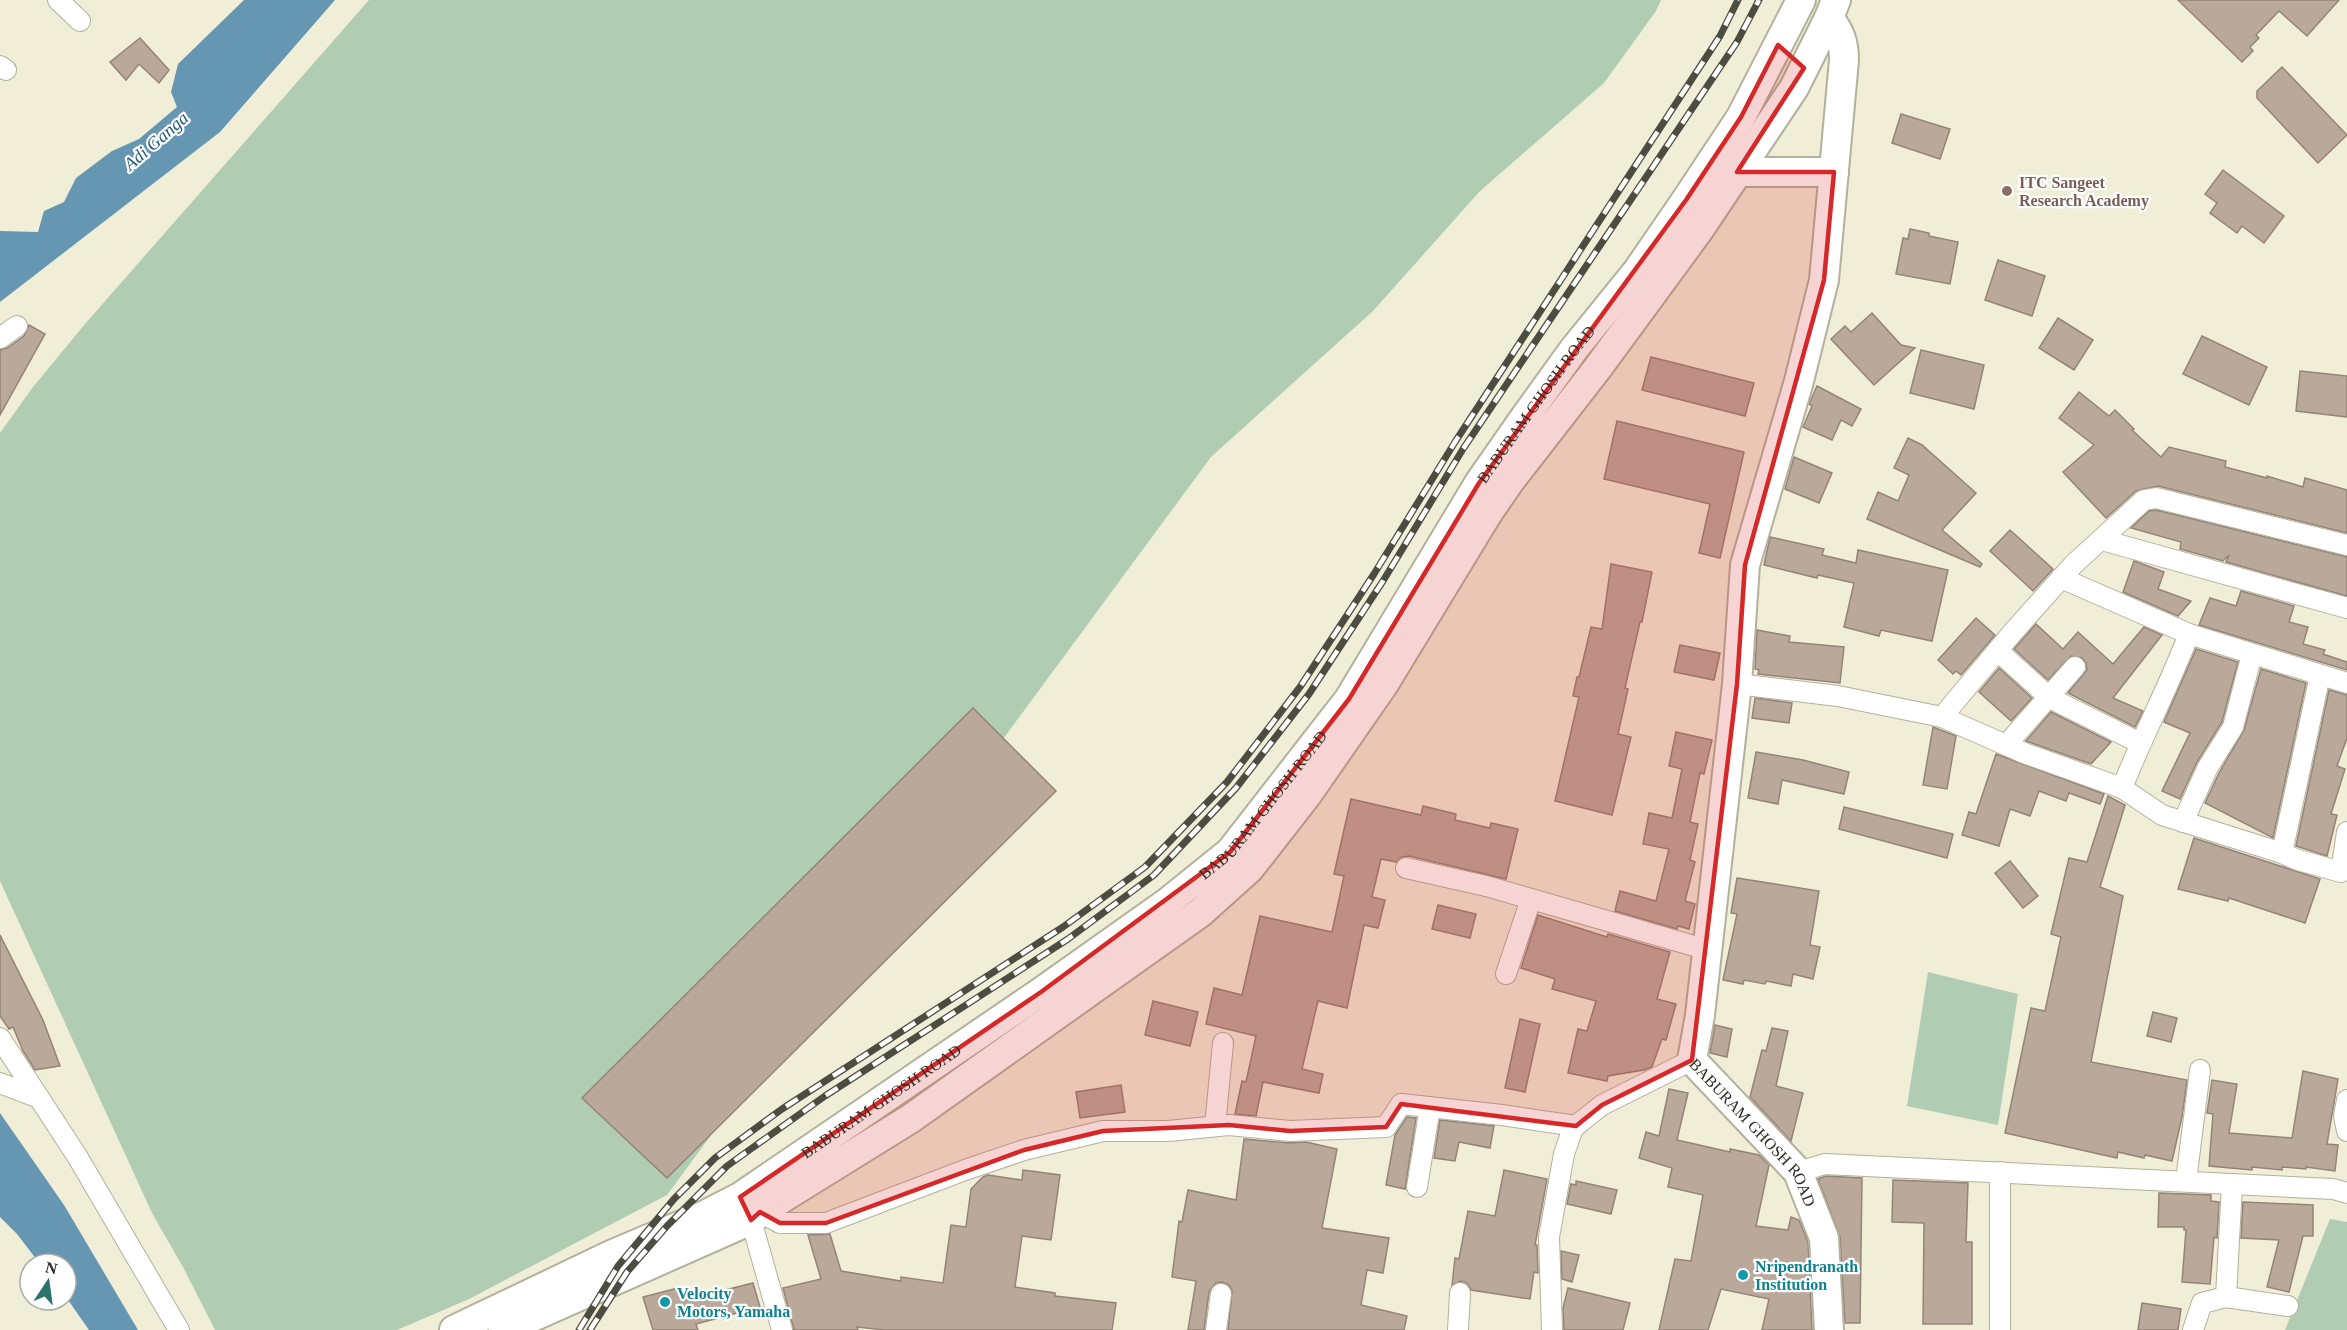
<svg xmlns="http://www.w3.org/2000/svg" width="2347" height="1330" font-family="'Times New Roman',serif">
  <style>
    .green { fill: #b0ccb3 }
    .water { fill: #6596b2 }
    .building { fill: #baa99b; stroke: #948476; stroke-width: 1.5 }
    .lines { fill: none; stroke-linecap: round; stroke-linejoin: round }
    .street-casing { stroke: #b3b09c; stroke-width: 22 }
    .secondary-casing { stroke: #b3b09c; stroke-width: 32 }
    .street { stroke: #fff; stroke-width: 20 }
    .secondary { stroke: #fff; stroke-width: 28 }
    .rail-casing { stroke: #4d4c41; stroke-width: 7 }
    .rail { stroke: #fff; stroke-width: 4.5; stroke-dasharray: 14; stroke-linecap: butt }
    .marked { fill: #d62828; fill-opacity: 0.2; stroke: #d62828; stroke-width: 4.5; stroke-linejoin: round }
    .education-dot { fill: #8d6e63; stroke: #fff; stroke-width: 2 }
    .culture-dot { fill: #0f9aa8; stroke: #fff; stroke-width: 2 }
    .labels { text-anchor: middle; stroke-width: 4.5; stroke-linejoin: round; paint-order: stroke }
    .education-label { font-size: 16px; font-weight: bold; fill: #785e54; stroke: #fff; text-anchor: start }
    .street-label { font-size: 16px; fill: #2d2c24; stroke: #fff }
    .culture-label { font-size: 16px; font-weight: bold; fill: #0d838f; stroke: #fff; text-anchor: start }
    .water-label { font-size: 18px; font-style: italic; fill: #1f5b79; stroke: #fff }
  </style>
  <rect width="100%" height="100%" fill="#f1eed8"/>
  <g class="green">
    <path d="M369 0H1661L1656 11 1604 83 1480 191 1373 311 1211 457 667 1195 469 1299 397 1330H215L184 1269 152 1213 0 881V433L33 387 85 324Z"/>
    <path d="M1928 972 2018 994 1998 1125 1907 1106Z"/>
    <path d="M2330 1219 2347 1222V1330H2285Z"/>
  </g>
  <g class="water">
    <path d="M244 0H335L220 132 0 302V231L38 232 44 211 64 202 76 178 112 151 139 139 177 107 171 92 178 64Z"/>
    <path d="M0 1113 64 1205 138 1330H89L66 1297V1264H40L17 1234 0 1217Z"/>
  </g>
  <g class="building">
    <path d="M2178 0H2339L2307 36 2279 11 2256 35 2259 38 2250 47 2253 51 2242 62Z"/>
    <path d="M140 38 169 70 159 83 139 64 126 80 110 62Z"/>
    <path d="M2282 67 2347 135 2318 163 2257 98V91Z"/>
    <path d="M1901 114 1950 129 1940 159 1892 143Z"/>
    <path d="M2223 170 2284 216 2264 243 2242 226 2237 233 2210 213 2217 203 2205 194Z"/>
    <path d="M1910 229 1929 233V236L1958 242 1950 284 1896 274 1903 238 1908 239Z"/>
    <path d="M1998 260 2045 276 2032 316 1985 300Z"/>
    <path d="M1872 313 1901 345 1915 348 1874 385 1831 339 1845 326 1851 332Z"/>
    <path d="M2058 318 2093 340 2074 370 2039 348Z"/>
    <path d="M29 325 45 334 0 415V350L7 348 24 336Z"/>
    <path d="M2202 336 2267 367 2249 405 2183 374Z"/>
    <path d="M1921 350 1984 365 1974 409 1910 393Z"/>
    <path d="M1651 357 1754 383 1745 416 1642 390Z"/>
    <path d="M2300 371 2347 376V417L2296 411Z"/>
    <path d="M1817 386 1861 409 1852 426 1841 420 1832 440 1803 427 1812 406 1809 404Z"/>
    <path d="M2079 392 2109 416 2115 410 2134 429 2132 430 2161 457 2169 447 2226 461 2225 467 2267 478V476L2303 487 2305 478 2347 490V533L2158 486 2136 491 2106 518 2063 472 2094 445 2059 418Z"/>
    <path d="M1617 421 1744 452 1720 558 1699 553 1710 504 1604 479Z"/>
    <path d="M1908 438 1922 445 1976 493 1942 530 1982 564 1980 567 1867 519 1878 492 1898 501 1909 475 1894 468Z"/>
    <path d="M1794 457 1832 473 1819 503 1785 489Z"/>
    <path d="M2156 510 2347 557V596L2226 562 2229 555 2223 561 2180 549 2181 542 2131 528 2149 511Z"/>
    <path d="M2010 530 2053 569 2033 591 1990 551Z"/>
    <path d="M1770 537 1824 549 1822 555 1856 563 1858 550 1948 570 1932 641 1881 630 1879 636 1844 627 1854 583 1818 575 1817 578 1764 565Z"/>
    <path d="M2134 561 2164 572 2158 589 2191 601 2178 616 2123 592Z"/>
    <path d="M1611 564 1652 572 1642 622H1640L1625 688 1628 689 1618 734 1631 737 1612 815 1555 801 1579 697 1573 696 1577 677H1579L1591 627 1602 629Z"/>
    <path d="M2241 591 2294 606 2289 622 2308 627 2303 644 2325 650 2323 654 2347 662V670L2199 625 2210 598 2236 606Z"/>
    <path d="M1976 618 1995 635 1961 675 1956 671 1953 674 1938 660Z"/>
    <path d="M2036 624 2063 649 2078 632 2113 664 2144 627 2162 635 2113 698 2143 711 2135 727 2068 693 2087 670 2086 663 2082 658 2071 656 2048 680 2014 649Z"/>
    <path d="M1757 630 1790 636 1789 642 1844 647 1840 683 1758 674 1759 670 1755 669Z"/>
    <path d="M1680 645 1720 653 1714 680 1674 672Z"/>
    <path d="M2196 649 2238 662 2222 722 2197 762 2180 799 2162 791 2190 733 2164 722Z"/>
    <path d="M1999 668 2032 698 2011 721 1979 692Z"/>
    <path d="M2261 669 2306 683 2273 838 2205 803 2219 773 2244 730Z"/>
    <path d="M2329 690 2347 695V738L2337 766 2345 769 2331 814 2337 815 2327 856 2296 846Z"/>
    <path d="M1755 698 1792 703 1789 723 1752 718Z"/>
    <path d="M973 708 1056 791 667 1178 582 1098Z"/>
    <path d="M2051 712 2111 742 2091 764 2026 741Z"/>
    <path d="M1933 727 1956 736 1947 789 1923 785Z"/>
    <path d="M1676 732 1712 740 1704 774 1700 773 1690 822 1698 824 1690 860 1695 862 1685 901 1695 904 1689 929 1678 926 1677 929 1615 911 1620 891 1656 901 1669 849 1643 844 1649 813 1672 818 1682 769 1669 766Z"/>
    <path d="M1756 752 1803 760 1849 772 1844 794 1782 780 1778 804 1748 798Z"/>
    <path d="M1996 754 2104 794 2100 804 2069 793 2066 801 2039 791 2030 816 2010 809 1999 846 1962 835 1969 812 1976 814Z"/>
    <path d="M2108 796 2125 805 2100 887 2123 896 2091 1062 2187 1080 2182 1117 2172 1161 2145 1155 2144 1158 2118 1152 2117 1158 2005 1133 2031 1008 2045 1011 2061 937 2051 934 2069 858 2087 862Z"/>
    <path d="M1351 799 1421 815 1423 806 1456 814 1455 820 1490 828 1491 823 1518 829 1506 879 1409 856 1402 857 1396 862 1381 859 1372 897 1385 900 1378 928 1364 925 1347 1008 1318 1001 1302 1069 1323 1074 1319 1093 1263 1082 1256 1116 1235 1114 1242 1081 1246 1082 1256 1036 1206 1024 1214 988 1242 995 1260 916 1332 932 1344 876 1334 874Z"/>
    <path d="M1844 807 1953 834 1947 858 1839 829Z"/>
    <path d="M2194 838 2320 879 2305 923 2229 898 2228 901 2178 889Z"/>
    <path d="M2010 861 2038 896 2023 908 1995 873Z"/>
    <path d="M1737 878 1819 891 1810 945 1820 947 1813 979 1793 974 1791 986 1766 981 1765 984 1744 980 1743 984 1723 980 1737 914 1731 913Z"/>
    <path d="M1438 905 1476 914 1470 938 1432 929Z"/>
    <path d="M1538 915 1607 937 1608 934 1670 952 1657 999 1676 1004 1666 1040 1662 1039 1652 1067 1644 1070 1608 1076 1607 1081 1568 1073 1578 1029 1587 1031 1596 1001 1552 989 1555 979 1521 968Z"/>
    <path d="M0 935 43 1020 60 1066 35 1070 23 1051 13 1027 9 1029 0 1016Z"/>
    <path d="M1153 1001 1198 1012 1190 1046 1145 1035Z"/>
    <path d="M2153 1012 2177 1018 2171 1042 2147 1036Z"/>
    <path d="M1520 1019 1540 1024 1525 1092 1505 1088Z"/>
    <path d="M1715 1025 1732 1029 1727 1057 1710 1053Z"/>
    <path d="M1772 1028 1788 1031 1776 1086 1803 1093 1791 1141 1750 1097 1762 1050 1766 1051Z"/>
    <path d="M2303 1071 2338 1079 2327 1144 2338 1145 2335 1171 2306 1167V1169L2282 1167V1170L2252 1167V1170L2209 1166 2213 1114 2207 1113 2212 1080 2237 1084 2229 1133 2292 1138Z"/>
    <path d="M1121 1085 1125 1112 1080 1118 1076 1092Z"/>
    <path d="M1669 1089 1688 1093 1677 1140 1730 1152V1149L1759 1155 1769 1165 1756 1226 1788 1230 1791 1217 1799 1220 1808 1242 1812 1330H1762L1769 1299 1721 1289 1708 1330H1659L1675 1259 1691 1261 1703 1195 1668 1187 1672 1168 1639 1158 1646 1132 1659 1136Z"/>
    <path d="M1407 1117 1416 1118 1405 1189 1386 1185 1395 1135Z"/>
    <path d="M1440 1120 1494 1126 1490 1148 1459 1142 1455 1161 1434 1158Z"/>
    <path d="M1244 1139 1289 1143 1306 1142 1337 1149 1322 1228 1389 1238 1383 1273 1367 1270 1361 1305 1407 1316 1404 1330H1228L1232 1290 1229 1285 1222 1282 1216 1283 1209 1292 1204 1330H1188L1196 1281 1172 1277 1179 1221 1182 1222 1188 1190 1236 1200Z"/>
    <path d="M1023 1170 1060 1175 1051 1240 1022 1236 1015 1287 1055 1293V1296L1116 1303 1112 1330H885L857 1327 858 1330H794L783 1288 821 1279 808 1235 830 1234 841 1271 901 1281V1277L943 1283 951 1225 966 1227 971 1189 983 1177 988 1175 1022 1180Z"/>
    <path d="M1504 1170 1547 1179 1535 1245H1537L1538 1273 1534 1272 1530 1299 1471 1290 1467 1283 1461 1281 1452 1285 1455 1258 1459 1259 1468 1211 1495 1216Z"/>
    <path d="M1826 1176 1862 1178 1860 1323H1845L1840 1237 1818 1179Z"/>
    <path d="M1893 1180 1968 1183 1966 1242H1972V1324H1923L1924 1223 1892 1222Z"/>
    <path d="M1576 1181 1617 1190 1611 1214 1567 1204 1571 1184 1576 1185Z"/>
    <path d="M2159 1193 2211 1195V1201L2219 1202 2217 1238 2214 1237 2210 1284 2182 1282 2186 1230H2184V1227H2158Z"/>
    <path d="M2243 1202 2313 1205V1236H2303L2289 1292 2267 1287 2279 1240 2241 1238Z"/>
    <path d="M1561 1251 1579 1255 1572 1282 1562 1279Z"/>
    <path d="M753 1283 760 1307 696 1324 698 1330H653L643 1297 682 1287 686 1300Z"/>
    <path d="M1568 1288 1630 1303 1623 1330H1564L1563 1308Z"/>
    <path d="M2142 1303 2181 1309 2178 1330H2138Z"/>
  </g>
  <g class="lines">
    <defs>
      <g id="street">
        <path d="M58 0 80 21"/>
        <path d="M0 66 6 70"/>
        <path d="M0 338 17 326"/>
        <path d="M2102 540 2347 608"/>
        <path d="M2061 578 2189 634 2347 683"/>
        <path d="M1998 651 2050 698 2140 743"/>
        <path d="M1737 684 1838 696 1942 717 2024 753 2122 788 2162 815 2282 853 2298 860 2341 872 2347 832"/>
        <path d="M1942 717 2013 632 2074 564 2144 500 2156 498 2347 545"/>
        <path d="M2007 744 2075 667"/>
        <path d="M2122 788C2143 735 2169 686 2189 634"/>
        <path d="M2183 822 2208 767 2233 727 2252 654"/>
        <path d="M2282 853 2320 675"/>
        <path d="M1406 868 1486 886 1708 950"/>
        <path d="M1506 974 1531 899"/>
        <path d="M0 1038 77 1156 179 1330"/>
        <path d="M0 1083 39 1098"/>
        <path d="M2347 1100 2344 1116 2347 1131"/>
        <path d="M1215 1126 1223 1043"/>
        <path d="M1798 1172 1825 1164 2333 1189 2347 1193"/>
        <path d="M2000 1172V1330"/>
        <path d="M2186 1181 2200 1070"/>
        <path d="M1417 1187 1430 1107"/>
        <path d="M746 1209 751 1220 782 1330"/>
        <path d="M760 1212 780 1223H826L965 1170 1024 1150 1103 1131H1168L1229 1125 1290 1131 1386 1127 1401 1104 1502 1115 1576 1126"/>
        <path d="M2226 1297 2232 1184"/>
        <path d="M1216 1330 1221 1294"/>
        <path d="M1458 1330 1460 1293"/>
        <path d="M1552 1330 1549 1237 1564 1154 1573 1128 1602 1105 1692 1060"/>
        <path d="M2193 1330 2202 1303 2226 1297 2288 1306"/>
      </g>
      <g id="secondary">
        <path id="s1" d="M1829 18C1840 32 1844 42 1844 60L1824 280 1799 381 1745 565 1737 684 1700 1015 1692 1060 1798 1172 1824 1238 1829 1330"/>
        <path d="M1737 172H1834"/>
        <path id="s2" d="M454 1330 611 1255 703 1216 740 1197 1041 992 1168 902 1230 852 1349 699 1479 483 1525 417 1574 349 1638 270 1686 200 1741 117 1801 0"/>
        <path d="M503 1330 751 1220 760 1212 910 1119 1200 913 1250 868 1307 795 1384 684 1488 513 1510 481 1597 369 1699 230 1794 88 1829 18 1836 0"/>
      </g>
    </defs>
    <use href="#street" class="street-casing"/>
    <use href="#secondary" class="secondary-casing"/>
    <use href="#street" class="street"/>
    <use href="#secondary" class="secondary"/>
    <defs>
      <g id="rail">
        <path d="M579 1330 618 1266 674 1199 715 1158 782 1109 1063 927 1145 867 1227 782 1300 687 1374 574 1455 442 1720 36 1738 0"/>
        <path d="M590 1330 627 1272 667 1226 727 1166 825 1096 1068 939 1154 875 1236 788 1309 694 1383 581 1463 449 1737 42 1759 0"/>
      </g>
    </defs>
    <use href="#rail" class="rail-casing"/>
    <use href="#rail" class="rail"/>
  </g>
  <path class="marked" d="M1778 45 1804 68 1737 172H1834L1824 280 1745 565 1737 684 1692 1060 1602 1105 1576 1126 1401 1104 1386 1127 1290 1131 1229 1125 1103 1131 1024 1150 826 1223H780L760 1212 751 1220 740 1197 1041 992 1230 852 1349 699 1479 483 1686 200 1741 117Z"/>
  <circle class="education-dot" cx="2007" cy="191" r="6"/>
  <g class="culture-dot">
    <circle cx="1743" cy="1275" r="6"/>
    <circle cx="665" cy="1302" r="6"/>
  </g>
  <g class="labels">
    <g class="education-label">
      <text x="2019" y="188">ITC Sangeet<tspan x="2019" dy="18">Research Academy</tspan></text>
    </g>
    <g class="street-label">
      <text dy="6" stroke="none"><textPath href="#s2" startOffset="1458">BABURAM GHOSH ROAD</textPath></text>
      <text dy="6" stroke="none"><textPath href="#s2" startOffset="972">BABURAM GHOSH ROAD</textPath></text>
      <text dy="6" stroke="none"><textPath href="#s2" startOffset="486">BABURAM GHOSH ROAD</textPath></text>
      <text dy="6" stroke="none"><textPath href="#s1" startOffset="1156">BABURAM GHOSH ROAD</textPath></text>
    </g>
    <g class="culture-label">
      <text x="1755" y="1272">Nripendranath<tspan x="1755" dy="18">Institution</tspan></text>
      <text x="677" y="1299">Velocity<tspan x="677" dy="18">Motors, Yamaha</tspan></text>
    </g>
    <g class="water-label">
      <text transform="translate(156 141) rotate(-41)" y="6">Adi Ganga</text>
    </g>
  </g>
  <g transform="translate(48 1282) rotate(13)"><circle r="28" fill="#ffffff" stroke="#ababa7" stroke-width="1.5"/>
  <path d="M0-4.5L10 22L0 15L-10 22Z" fill="#2b736c"/>
  <text y="-9" font-size="16" font-weight="bold" text-anchor="middle" fill="#2d2c24">N</text>
  </g>
</svg>
